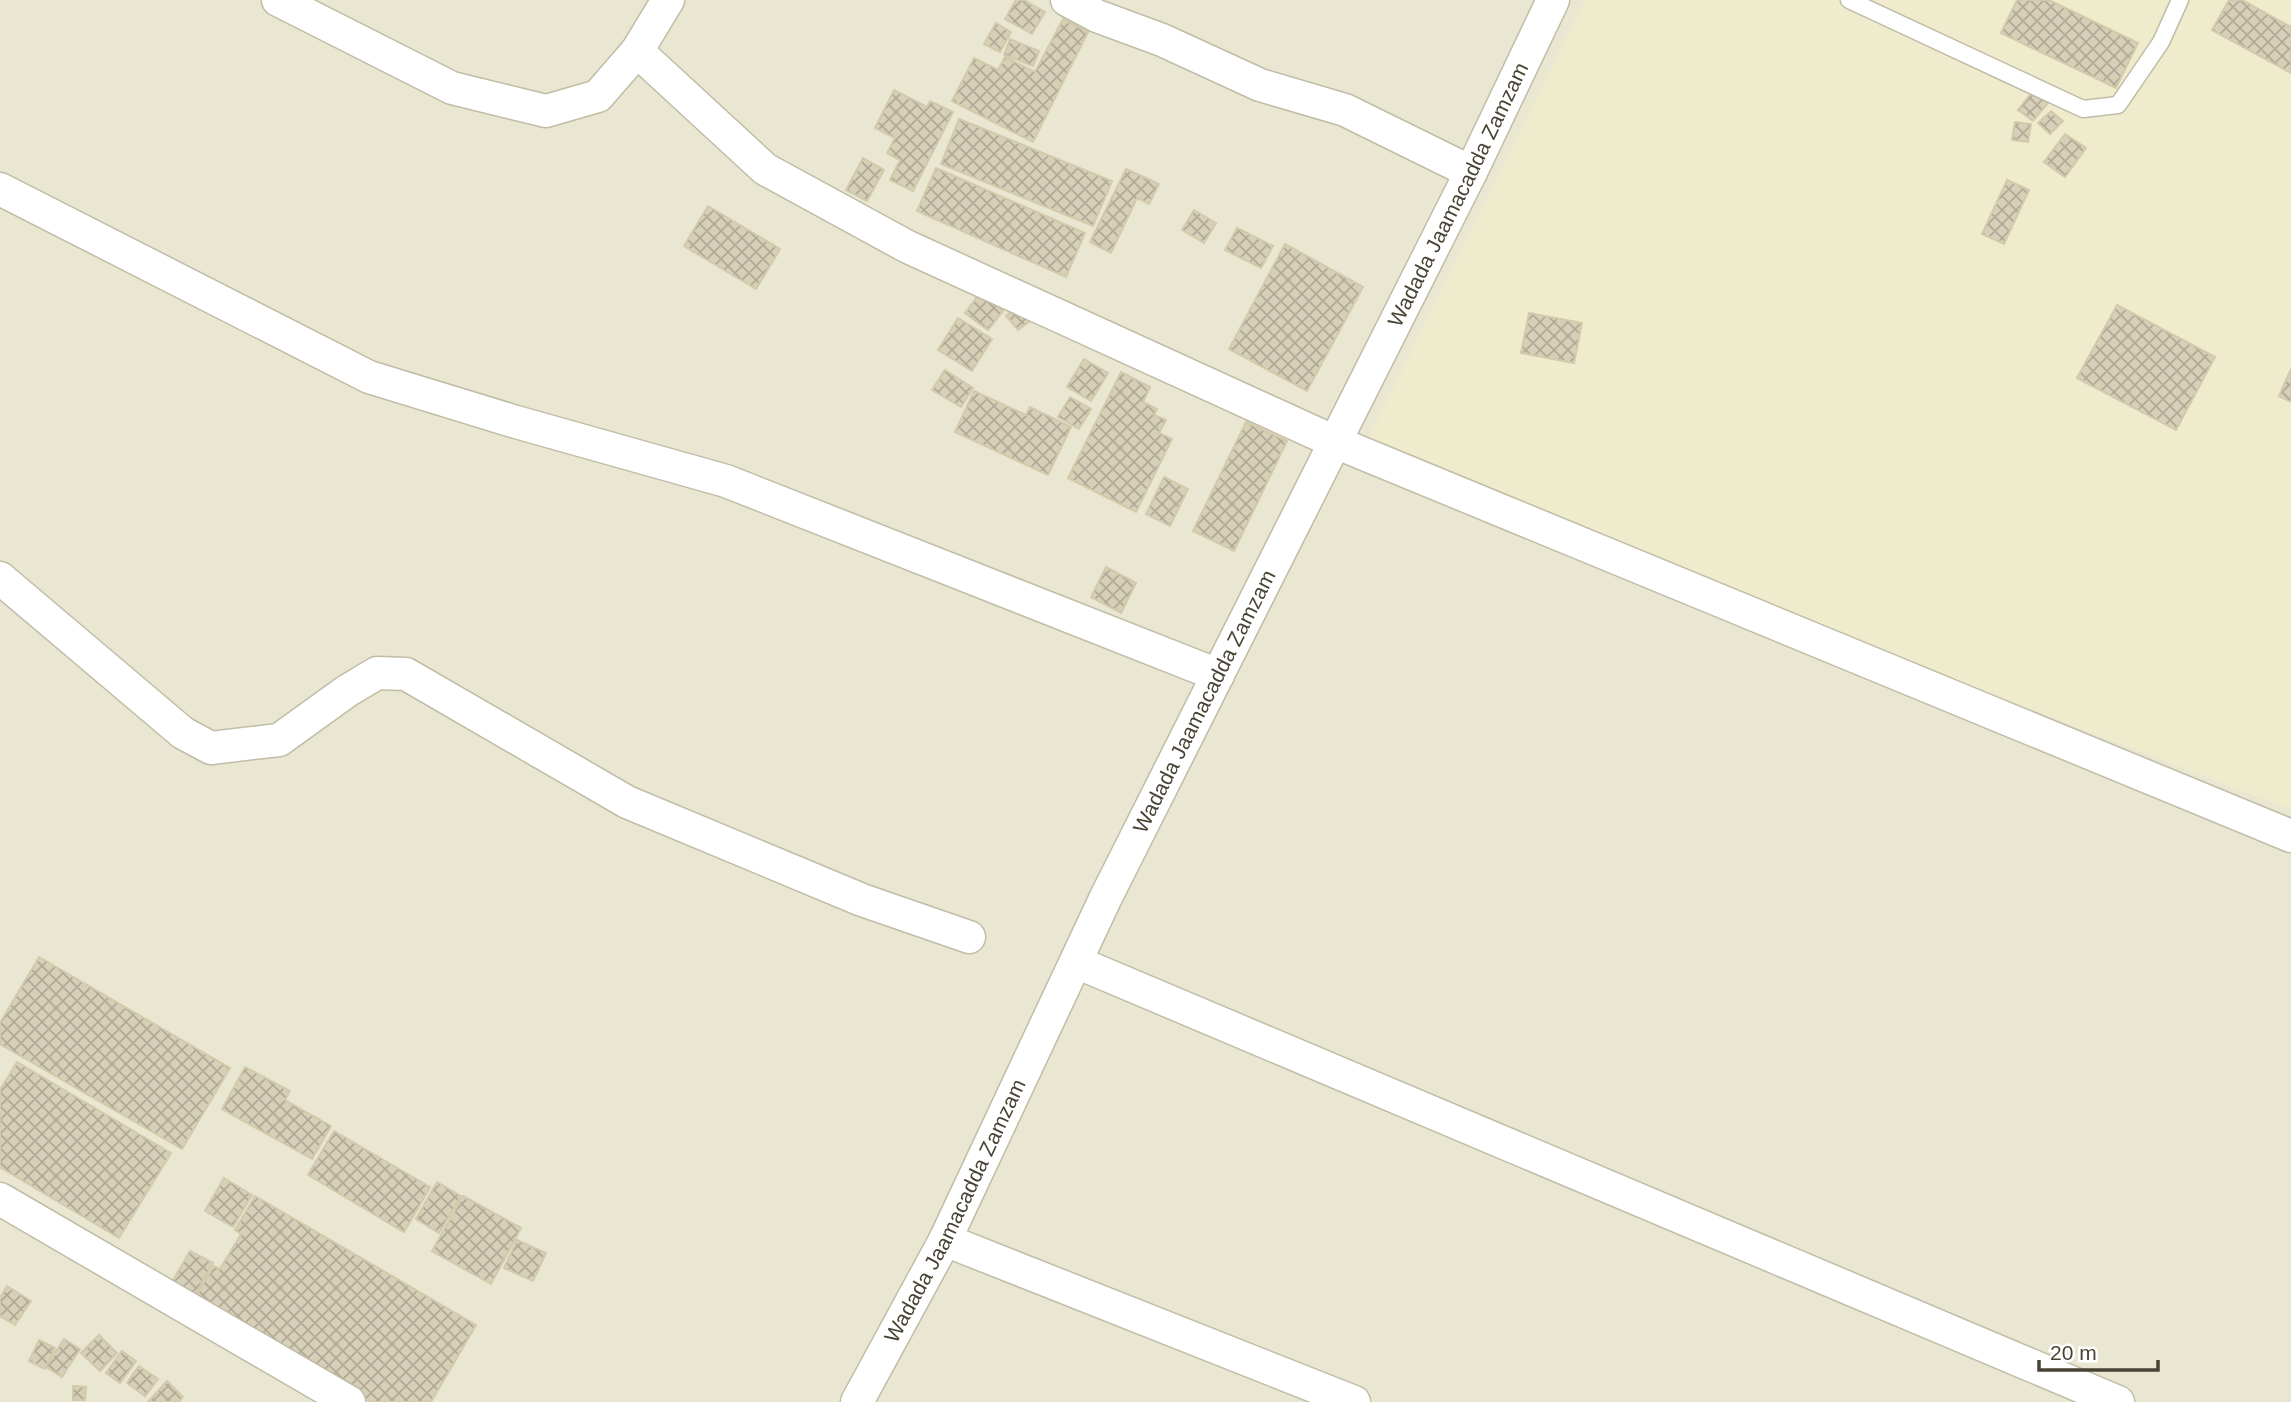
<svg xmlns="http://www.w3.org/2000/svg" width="2291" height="1402" font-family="Arial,sans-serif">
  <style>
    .residential { fill: #e9e6d2 }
    .education { fill: #efebcd }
    .building { fill: url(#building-cross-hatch); stroke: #d3caab; stroke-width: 2 }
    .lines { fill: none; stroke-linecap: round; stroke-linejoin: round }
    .service-casing { stroke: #c1bca6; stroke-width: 19 }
    .minor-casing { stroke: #c1bca6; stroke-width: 35 }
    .service { stroke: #fff; stroke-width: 16 }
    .minor { stroke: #fff; stroke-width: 32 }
    .labels { text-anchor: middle; stroke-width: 5; stroke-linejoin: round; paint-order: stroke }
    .street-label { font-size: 21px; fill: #484334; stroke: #fff }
  </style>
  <defs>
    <pattern id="building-cross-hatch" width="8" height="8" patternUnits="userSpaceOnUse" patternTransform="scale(1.75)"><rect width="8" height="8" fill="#d7d0b9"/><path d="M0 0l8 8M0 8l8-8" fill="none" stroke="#b0aa97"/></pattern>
  </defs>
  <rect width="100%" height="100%" fill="#f4f2e5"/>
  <rect class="residential" x="0" y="0" width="2291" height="1402"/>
  <path class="education" d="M1585 0H2291V810L1362 450Z"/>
  <g class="building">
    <path d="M1016 0H1024L1045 12 1032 34 1005 19Z"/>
    <path d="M2017 0H2049L2138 43 2116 88 2001 33Z"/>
    <path d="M2229 0H2242L2291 27V73L2212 30Z"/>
    <path d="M1063 19 1088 32 1033 142 952 101 974 58 998 70 1005 57 1035 72Z"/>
    <path d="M996 23 1011 32 1000 52 984 44Z"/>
    <path d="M1010 39 1039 51 1033 66 1004 55Z"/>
    <path d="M894 90 927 107 930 101 953 112 913 191 890 180 900 160 887 153 895 138 875 128Z"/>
    <path d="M2032 92 2048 103 2033 121 2018 110Z"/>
    <path d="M2051 111 2063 121 2050 134 2038 123Z"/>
    <path d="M959 119 1112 181 1093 226 941 164Z"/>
    <path d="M2015 122 2031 124 2028 142 2012 140Z"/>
    <path d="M2065 134 2086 148 2065 177 2044 162Z"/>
    <path d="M863 158 884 170 867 201 846 190Z"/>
    <path d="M936 168 1085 233 1066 277 917 211Z"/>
    <path d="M1126 169 1159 184 1149 204 1137 198 1111 253 1090 242Z"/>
    <path d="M2007 180 2029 190 2004 244 1982 234Z"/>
    <path d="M708 206 780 249 756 289 684 246Z"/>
    <path d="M1194 210 1216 223 1204 243 1182 230Z"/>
    <path d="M1237 228 1273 246 1261 268 1225 250Z"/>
    <path d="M1285 244 1363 287 1307 391 1229 349Z"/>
    <path d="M980 293 1003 311 988 330 965 313Z"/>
    <path d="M2117 305 2215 357 2176 430 2077 378Z"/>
    <path d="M1017 307 1029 322 1018 330 1006 316Z"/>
    <path d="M1529 313 1582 323 1574 363 1521 353Z"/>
    <path d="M958 318 992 339 972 371 938 350Z"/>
    <path d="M1084 359 1108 373 1091 401 1067 387Z"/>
    <path d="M2291 369V402L2279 396Z"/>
    <path d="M945 370 973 388 961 407 932 390Z"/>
    <path d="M1121 372 1150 387 1143 402 1157 409 1154 415 1166 420 1159 433 1172 439 1136 512 1068 478Z"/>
    <path d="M974 391 1026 415 1030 407 1071 427 1048 475 955 432Z"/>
    <path d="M1070 397 1091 409 1079 429 1058 417Z"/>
    <path d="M1246 422 1287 441 1234 551 1193 531Z"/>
    <path d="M1164 477 1188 489 1170 526 1146 514Z"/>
    <path d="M1106 567 1136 583 1121 613 1091 597Z"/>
    <path d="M39 957 230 1068 182 1149 0 1044V1023Z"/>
    <path d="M17 1062 171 1153 119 1238 0 1167V1090Z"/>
    <path d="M245 1067 290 1091 285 1100 331 1126 312 1159 222 1109Z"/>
    <path d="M334 1131 430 1187 404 1232 308 1175Z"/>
    <path d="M224 1178 252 1195 233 1227 205 1211Z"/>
    <path d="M437 1182 461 1196 439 1233 416 1219Z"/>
    <path d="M255 1196 476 1325 431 1402H371L194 1299 214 1266 220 1269 241 1234 235 1230Z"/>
    <path d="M463 1196 521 1228 491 1284 432 1251Z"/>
    <path d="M517 1240 546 1253 533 1281 504 1268Z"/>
    <path d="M190 1251 213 1263 195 1295 172 1282Z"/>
    <path d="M7 1286 31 1301 15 1325 0 1316V1298Z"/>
    <path d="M99 1335 117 1353 100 1371 81 1353Z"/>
    <path d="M64 1339 80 1349 62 1377 46 1367Z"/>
    <path d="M39 1340 55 1348 45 1369 29 1361Z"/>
    <path d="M122 1351 136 1361 120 1383 106 1373Z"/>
    <path d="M139 1366 158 1379 145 1396 127 1383Z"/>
    <path d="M167 1381 183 1397 179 1402H148Z"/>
    <path d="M73 1386 86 1387 85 1400H73Z"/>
  </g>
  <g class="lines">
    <defs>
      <path id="service" d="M1849 0 2083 109 2118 105 2161 42 2180 0"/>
      <g id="minor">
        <path d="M278 0 452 88 546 111 598 96 637 51 668 0"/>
        <path d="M1067 0 1097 16 1162 40 1260 85 1345 110 1471 172"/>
        <path d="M637 51 765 169 908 247 1335 442 2291 836"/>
        <path d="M0 189 369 377 516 422 726 481 1218 675"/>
        <path d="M0 578 183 733 211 748 279 740 347 691 377 673 406 674 627 802 862 900 969 937"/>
        <path d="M1076 962 2118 1402"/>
        <path d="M0 1199 349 1402"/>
        <path d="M945 1240 1354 1402"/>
        <path id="s1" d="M857 1402 945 1240 1106 897 1471 172 1553 0"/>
      </g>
    </defs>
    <use href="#service" class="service-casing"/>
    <use href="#minor" class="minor-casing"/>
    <use href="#service" class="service"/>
    <use href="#minor" class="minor"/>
  </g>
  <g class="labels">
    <g class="street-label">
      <text dy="7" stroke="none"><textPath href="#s1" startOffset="1349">Wadada Jaamacadda Zamzam</textPath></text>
      <text dy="7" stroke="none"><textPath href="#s1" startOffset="782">Wadada Jaamacadda Zamzam</textPath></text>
      <text dy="7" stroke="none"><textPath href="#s1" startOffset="215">Wadada Jaamacadda Zamzam</textPath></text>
    </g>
  </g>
  <path d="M2039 1360v10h119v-10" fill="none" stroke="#484334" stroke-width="3.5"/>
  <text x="2050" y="1360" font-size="21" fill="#484334" stroke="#ffffff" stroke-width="5" paint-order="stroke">20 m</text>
</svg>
